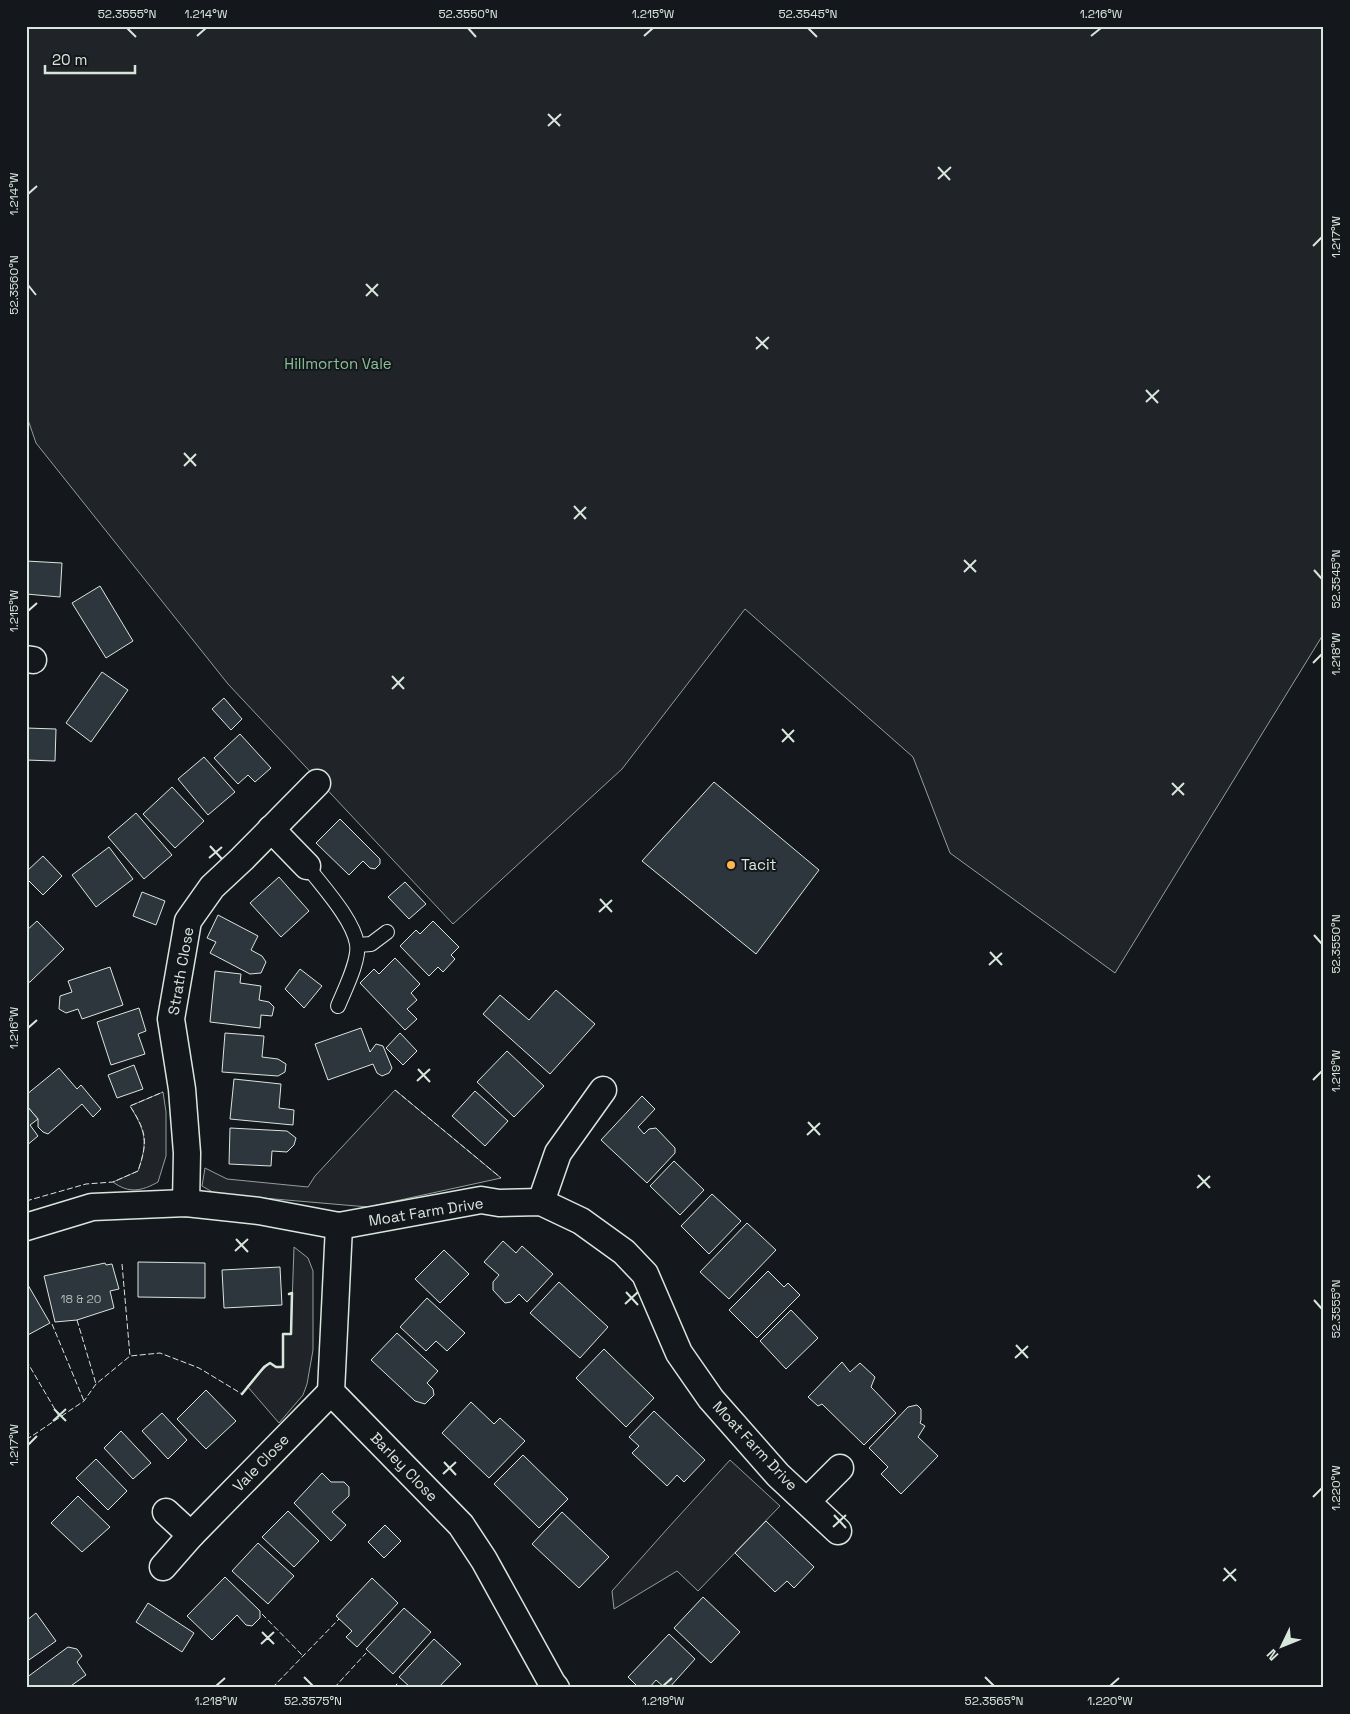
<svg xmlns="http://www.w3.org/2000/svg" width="1350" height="1714" font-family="'Space Grotesk',sans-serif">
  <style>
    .green { fill: #202428; stroke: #939e99 }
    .building { fill: #2c363c; stroke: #d8e6dc }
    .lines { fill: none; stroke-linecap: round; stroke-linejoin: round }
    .service-casing { stroke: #d8e6dc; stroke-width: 16 }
    .minor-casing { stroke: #d8e6dc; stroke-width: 29 }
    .service { stroke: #14181c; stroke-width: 14 }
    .minor { stroke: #14181c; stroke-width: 26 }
    .fence { stroke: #d8e6dc; stroke-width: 1; stroke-dasharray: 6 2.5; stroke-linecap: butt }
    .wall { stroke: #d8e6dc; stroke-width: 2.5 }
    .ticks { fill: none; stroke: #d8e6dc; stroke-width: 2 }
    .poi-dot { fill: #ffb74d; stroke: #14181c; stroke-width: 2 }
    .labels { text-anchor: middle; stroke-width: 4; stroke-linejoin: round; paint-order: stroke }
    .number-label { font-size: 12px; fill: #adbab4 }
    .park-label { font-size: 15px; fill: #8ac095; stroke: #14181c }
    .poi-label { font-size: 15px; fill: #d8e6dc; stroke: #14181c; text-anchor: start }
    .street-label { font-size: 15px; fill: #d8e6dc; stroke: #14181c }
    .neatline { fill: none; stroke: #d8e6dc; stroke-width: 2 }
    .ticks-label { font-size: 12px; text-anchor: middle; fill: #d8e6dc }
  </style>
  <rect width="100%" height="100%" fill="#14181c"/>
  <g class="green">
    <path d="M26 26H1324V633L1115 973 950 853 913 757 745 609 622 769 453 924 228 684 36 443 26 414Z"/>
    <path d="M395 1090 501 1178 368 1207 216 1194 202 1186 205 1168 227 1179 308 1187 315 1176Z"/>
    <path d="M163 1092 166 1112V1156L158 1182C142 1191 129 1194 113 1182L138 1171C148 1142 146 1132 130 1106Z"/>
    <path d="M294 1247 308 1258 313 1271V1350L307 1384 303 1395 279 1423 247 1386 270 1363 276 1367 283 1366V1334H291Z"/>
    <path d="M730 1460 780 1506 698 1591 677 1571 614 1609 612 1591 668 1528Z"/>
  </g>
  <g class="building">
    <path d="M26 561 62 563 60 597 26 594Z"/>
    <path d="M100 586 133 641 106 658 72 603Z"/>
    <path d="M102 672 128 690 91 742 66 723Z"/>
    <path d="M224 698 242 719 231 730 212 709Z"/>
    <path d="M26 728 56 729 55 761 26 760Z"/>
    <path d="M240 734 271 768 255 782 248 775 238 784 214 758Z"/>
    <path d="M204 757 235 792 208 815 178 779Z"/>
    <path d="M714 782 819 870 756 954 642 861Z"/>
    <path d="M172 787 204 821 175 848 143 814Z"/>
    <path d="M136 813 172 855 144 879 108 837Z"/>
    <path d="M340 819 380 859V864L375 869 370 868 363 861 349 875 316 843Z"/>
    <path d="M109 847 133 879 96 907 72 875Z"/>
    <path d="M43 856 62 876 43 895 26 878V872Z"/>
    <path d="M279 877 309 911 281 937 250 903Z"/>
    <path d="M405 882 426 904 409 919 388 897Z"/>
    <path d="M142 892 165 901 156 925 133 916Z"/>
    <path d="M218 915 258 936 251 950 262 956 266 962 261 973 250 974 210 953 216 942 207 938Z"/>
    <path d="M37 921 64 949 30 982 26 983V931Z"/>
    <path d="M433 921 459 947 451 955 455 959 443 972 438 967 429 976 400 946 416 930 420 934Z"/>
    <path d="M395 958 420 984 411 993 417 1000 407 1009 417 1019 405 1030 360 983 374 969 379 974Z"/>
    <path d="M110 967 123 1005 82 1019 78 1009 66 1013 59 1009 60 996 72 992 68 981Z"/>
    <path d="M300 969 322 986 304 1008 285 989Z"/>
    <path d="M215 971 241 974 240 983 261 986 259 1000 269 1002 274 1007 272 1016 261 1015 260 1028 210 1022Z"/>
    <path d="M556 990 595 1024 550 1074 483 1014 500 995 529 1020Z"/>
    <path d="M139 1008 146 1031 138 1034 145 1054 111 1065 97 1022Z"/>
    <path d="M361 1028 370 1052 376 1044 383 1046 392 1068 389 1073 382 1076 377 1073 373 1064 328 1080 315 1044Z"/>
    <path d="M225 1033 264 1036 262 1057 278 1059 286 1064 285 1072 278 1076 222 1072Z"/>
    <path d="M400 1033 417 1051 403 1065 386 1048Z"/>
    <path d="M507 1051 544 1086 514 1117 477 1082Z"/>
    <path d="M134 1065 143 1089 117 1098 108 1075Z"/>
    <path d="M59 1068 77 1089 81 1085 101 1109 93 1117 82 1104 48 1134 43 1132 38 1127V1119L26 1105V1095Z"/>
    <path d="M234 1079 281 1084 279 1108 294 1110 293 1125 230 1119Z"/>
    <path d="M475 1091 508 1121 485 1146 452 1116Z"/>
    <path d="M642 1096 655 1109 638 1127 644 1134 649 1129 656 1128 675 1148V1153L647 1183 601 1140Z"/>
    <path d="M26 1105 38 1119 30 1125 38 1136 26 1146Z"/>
    <path d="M230 1128 287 1131 296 1138 294 1145 287 1152 272 1151 271 1166 229 1164Z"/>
    <path d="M674 1161 704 1190 680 1215 650 1186Z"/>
    <path d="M712 1194 741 1221 709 1254 681 1226Z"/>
    <path d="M747 1223 776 1250 729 1299 700 1272Z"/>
    <path d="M503 1241 516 1253 522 1246 553 1274 527 1302 519 1294 511 1302 505 1303 493 1290V1282L499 1275 484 1262Z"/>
    <path d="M444 1250 469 1274 440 1303 415 1279Z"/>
    <path d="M138 1262 205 1263V1298L138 1297Z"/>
    <path d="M105 1263 106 1265 112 1264 119 1289 110 1291 114 1308 77 1320 55 1322 44 1276Z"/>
    <path d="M280 1267 282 1305 224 1308 222 1270Z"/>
    <path d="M768 1271 784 1287 788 1283 800 1295 757 1338 729 1310Z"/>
    <path d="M559 1282 608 1327 580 1358 530 1313Z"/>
    <path d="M26 1285H28L50 1323 26 1336Z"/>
    <path d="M427 1298 465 1333 447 1351 436 1341 426 1351 400 1327Z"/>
    <path d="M791 1310 818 1338 786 1369 760 1341Z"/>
    <path d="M397 1333 438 1371 427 1383 433 1389 434 1395 425 1404 415 1401 371 1360Z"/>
    <path d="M604 1349 654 1398 626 1427 576 1378Z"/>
    <path d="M842 1362 850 1372 860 1363 875 1377 871 1387 896 1413 864 1445 822 1404 818 1406 808 1397Z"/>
    <path d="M206 1390 236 1421 206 1449 177 1419Z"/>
    <path d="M471 1402 494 1424 500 1418 525 1441 489 1478 442 1433Z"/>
    <path d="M917 1405 921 1409V1420L920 1423 925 1426 918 1437 938 1456 901 1494 881 1474 888 1467 869 1448 908 1407Z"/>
    <path d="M654 1411 705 1460 684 1482 677 1475 667 1486 632 1453 639 1446 629 1437Z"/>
    <path d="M162 1413 187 1440 168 1459 142 1431Z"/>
    <path d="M121 1431 151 1463 133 1479 104 1448Z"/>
    <path d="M523 1455 568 1499 539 1528 494 1484Z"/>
    <path d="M96 1459 127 1491 108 1510 76 1478Z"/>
    <path d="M322 1473 331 1482H344L349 1487V1496L332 1512 346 1525 331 1541 294 1503Z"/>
    <path d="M78 1496 110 1527 82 1552 51 1523Z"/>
    <path d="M288 1511 319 1541 294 1567 262 1537Z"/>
    <path d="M562 1512 609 1557 579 1588 532 1544Z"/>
    <path d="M766 1521 814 1567 794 1588 787 1581 775 1592 735 1553Z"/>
    <path d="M385 1525 401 1541 384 1558 368 1542Z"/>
    <path d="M258 1543 294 1576 268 1604 232 1571Z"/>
    <path d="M225 1577 260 1611V1618L252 1626 246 1625 237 1615 212 1640 187 1616Z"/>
    <path d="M372 1578 398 1603 357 1647 346 1637 352 1631 336 1616Z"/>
    <path d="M703 1597 740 1632 711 1663 674 1628Z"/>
    <path d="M148 1603 194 1633 182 1652 136 1622Z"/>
    <path d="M404 1608 431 1632 393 1674 366 1649Z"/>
    <path d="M36 1613 56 1641 26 1662V1621Z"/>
    <path d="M669 1634 695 1659 669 1688H665L656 1680 649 1688H639L628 1677Z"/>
    <path d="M434 1639 461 1664 438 1688H411L399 1677Z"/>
    <path d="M68 1647 77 1649 82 1656 77 1662 86 1675 68 1688H26V1678Z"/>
  </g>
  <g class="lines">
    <defs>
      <g id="service">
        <path d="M307 866C322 886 353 919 357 944 360 960 344 991 338 1006"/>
        <path d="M358 945 371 944 387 932"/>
      </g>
      <g id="minor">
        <path d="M26 659 33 660"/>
        <path d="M271 829 307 866"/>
        <path d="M541 1202 558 1153 603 1090"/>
        <path d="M186 1203 187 1153 182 1089 171 1019 188 921 212 887 242 859 317 783"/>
        <path d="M339 1226 331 1392 461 1525 484 1560 552 1683 556 1688"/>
        <path d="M26 1227 92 1207 186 1203 259 1211 339 1226 481 1200 499 1203 541 1202 581 1221 624 1252 645 1274 679 1353 711 1399 778 1475 838 1531"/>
        <path d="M807 1501 840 1468"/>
        <path d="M166 1512 191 1535"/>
        <path d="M163 1567 191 1535 331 1392"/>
      </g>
    </defs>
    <use href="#service" class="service-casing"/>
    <use href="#minor" class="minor-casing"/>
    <use href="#service" class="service"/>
    <use href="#minor" class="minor"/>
    <g class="fence">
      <path d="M395 1090 501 1178"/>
      <path d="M26 1201 86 1184 113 1182 138 1171C148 1142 147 1132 130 1106L163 1092"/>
      <path d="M122 1264 130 1356"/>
      <path d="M77 1320 96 1384"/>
      <path d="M52 1324 84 1401"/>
      <path d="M26 1360 60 1418"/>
      <path d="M26 1429 31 1437"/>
      <path d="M26 1440 84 1401 96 1384 130 1356 160 1353 199 1368 242 1394"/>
      <path d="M262 1614 303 1656"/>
      <path d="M272 1688 339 1619"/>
      <path d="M334 1688 366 1653"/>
      <path d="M393 1688 398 1683"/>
    </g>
    <path class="wall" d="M242 1394 264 1367 270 1363 276 1367H283V1334H291L292 1293 289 1294"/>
  </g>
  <path class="ticks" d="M127 28 136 37M468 28 476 37M808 28 817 37M197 36 206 28M644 36 653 28M1091 36 1101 28M548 114 560 126M548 126 561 114M938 167 950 180M938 179 951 167M28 194 37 186M1313 246 1322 237M366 284 378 296M28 285 36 295M366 296 378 284M756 337 768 349M756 349 769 337M1146 390 1158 403M1146 402 1159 390M184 453 196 466M184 466 196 454M574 506 586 519M574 519 586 507M964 560 976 572M1314 570 1322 579M964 572 976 560M28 611 37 603M1313 663 1322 654M392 676 404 689M392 689 404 677M782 729 794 742M782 742 794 730M1172 783 1184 795M1172 795 1184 783M210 846 222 859M209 858 222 847M600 899 612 912M599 912 612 900M1314 935 1322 944M990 952 1002 965M989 965 1002 953M28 1028 37 1020M418 1069 430 1082M1313 1080 1322 1071M417 1081 430 1069M808 1122 820 1135M807 1135 820 1123M1198 1175 1210 1188M1197 1188 1210 1176M236 1239 248 1252M235 1251 248 1239M626 1292 638 1305M1314 1300 1322 1309M625 1304 638 1292M1016 1345 1028 1358M1015 1358 1028 1346M54 1409 66 1421M53 1421 66 1409M28 1445 37 1436M444 1462 456 1475M443 1474 456 1462M1313 1497 1322 1488M834 1515 846 1528M833 1527 846 1515M1224 1568 1236 1581M1223 1581 1236 1569M262 1632 274 1644M261 1644 274 1632M304 1677 313 1686M985 1677 994 1686M216 1686 225 1678M663 1686 672 1678M1110 1686 1119 1678"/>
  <circle class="poi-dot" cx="731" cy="865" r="5"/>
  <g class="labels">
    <g class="number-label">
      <text x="81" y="1303">18 &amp; 20</text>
    </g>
    <g class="park-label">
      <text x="338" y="369">Hillmorton Vale</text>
    </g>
    <g class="poi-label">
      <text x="741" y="870">Tacit</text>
    </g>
    <g class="street-label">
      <text transform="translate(181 971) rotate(-80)" y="5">Strath Close</text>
      <text transform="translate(426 1212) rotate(-9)" y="5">Moat Farm Drive</text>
      <text transform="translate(755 1446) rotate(47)" y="5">Moat Farm Drive</text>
      <text transform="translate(261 1463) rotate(-46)" y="5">Vale Close</text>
      <text transform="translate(404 1467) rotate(46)" y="5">Barley Close</text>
    </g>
  </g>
  <rect width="1350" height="1714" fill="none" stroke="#14181c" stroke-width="55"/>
  <g transform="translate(1282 1646) rotate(227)" stroke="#14181c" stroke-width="4" paint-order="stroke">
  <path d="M0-4L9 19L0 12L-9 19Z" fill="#d8e6dc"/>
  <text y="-8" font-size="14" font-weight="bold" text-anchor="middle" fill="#d8e6dc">N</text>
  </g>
  <path d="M45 65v8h90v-8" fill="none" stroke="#d8e6dc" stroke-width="2.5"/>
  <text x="52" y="65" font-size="15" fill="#d8e6dc" stroke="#14181c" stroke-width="4" paint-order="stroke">20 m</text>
  <rect x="28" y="28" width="1294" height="1658" class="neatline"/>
  <g class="ticks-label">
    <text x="127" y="18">52.3555°N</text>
    <text x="206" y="18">1.214°W</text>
    <text x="468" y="18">52.3550°N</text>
    <text x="653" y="18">1.215°W</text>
    <text x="808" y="18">52.3545°N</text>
    <text x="1101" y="18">1.216°W</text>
    <text transform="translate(14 194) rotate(-90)" y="4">1.214°W</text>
    <text transform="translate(1336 237) rotate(-90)" y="4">1.217°W</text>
    <text transform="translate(14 285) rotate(-90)" y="4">52.3560°N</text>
    <text transform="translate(1336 579) rotate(-90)" y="4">52.3545°N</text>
    <text transform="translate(14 611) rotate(-90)" y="4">1.215°W</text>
    <text transform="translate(1336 654) rotate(-90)" y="4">1.218°W</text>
    <text transform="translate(1336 944) rotate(-90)" y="4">52.3550°N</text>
    <text transform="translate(14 1028) rotate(-90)" y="4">1.216°W</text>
    <text transform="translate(1336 1071) rotate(-90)" y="4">1.219°W</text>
    <text transform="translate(1336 1309) rotate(-90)" y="4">52.3555°N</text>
    <text transform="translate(14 1445) rotate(-90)" y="4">1.217°W</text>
    <text transform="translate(1336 1488) rotate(-90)" y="4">1.220°W</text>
    <text x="216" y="1705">1.218°W</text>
    <text x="313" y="1705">52.3575°N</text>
    <text x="663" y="1705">1.219°W</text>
    <text x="994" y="1705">52.3565°N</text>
    <text x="1110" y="1705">1.220°W</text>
  </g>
</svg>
